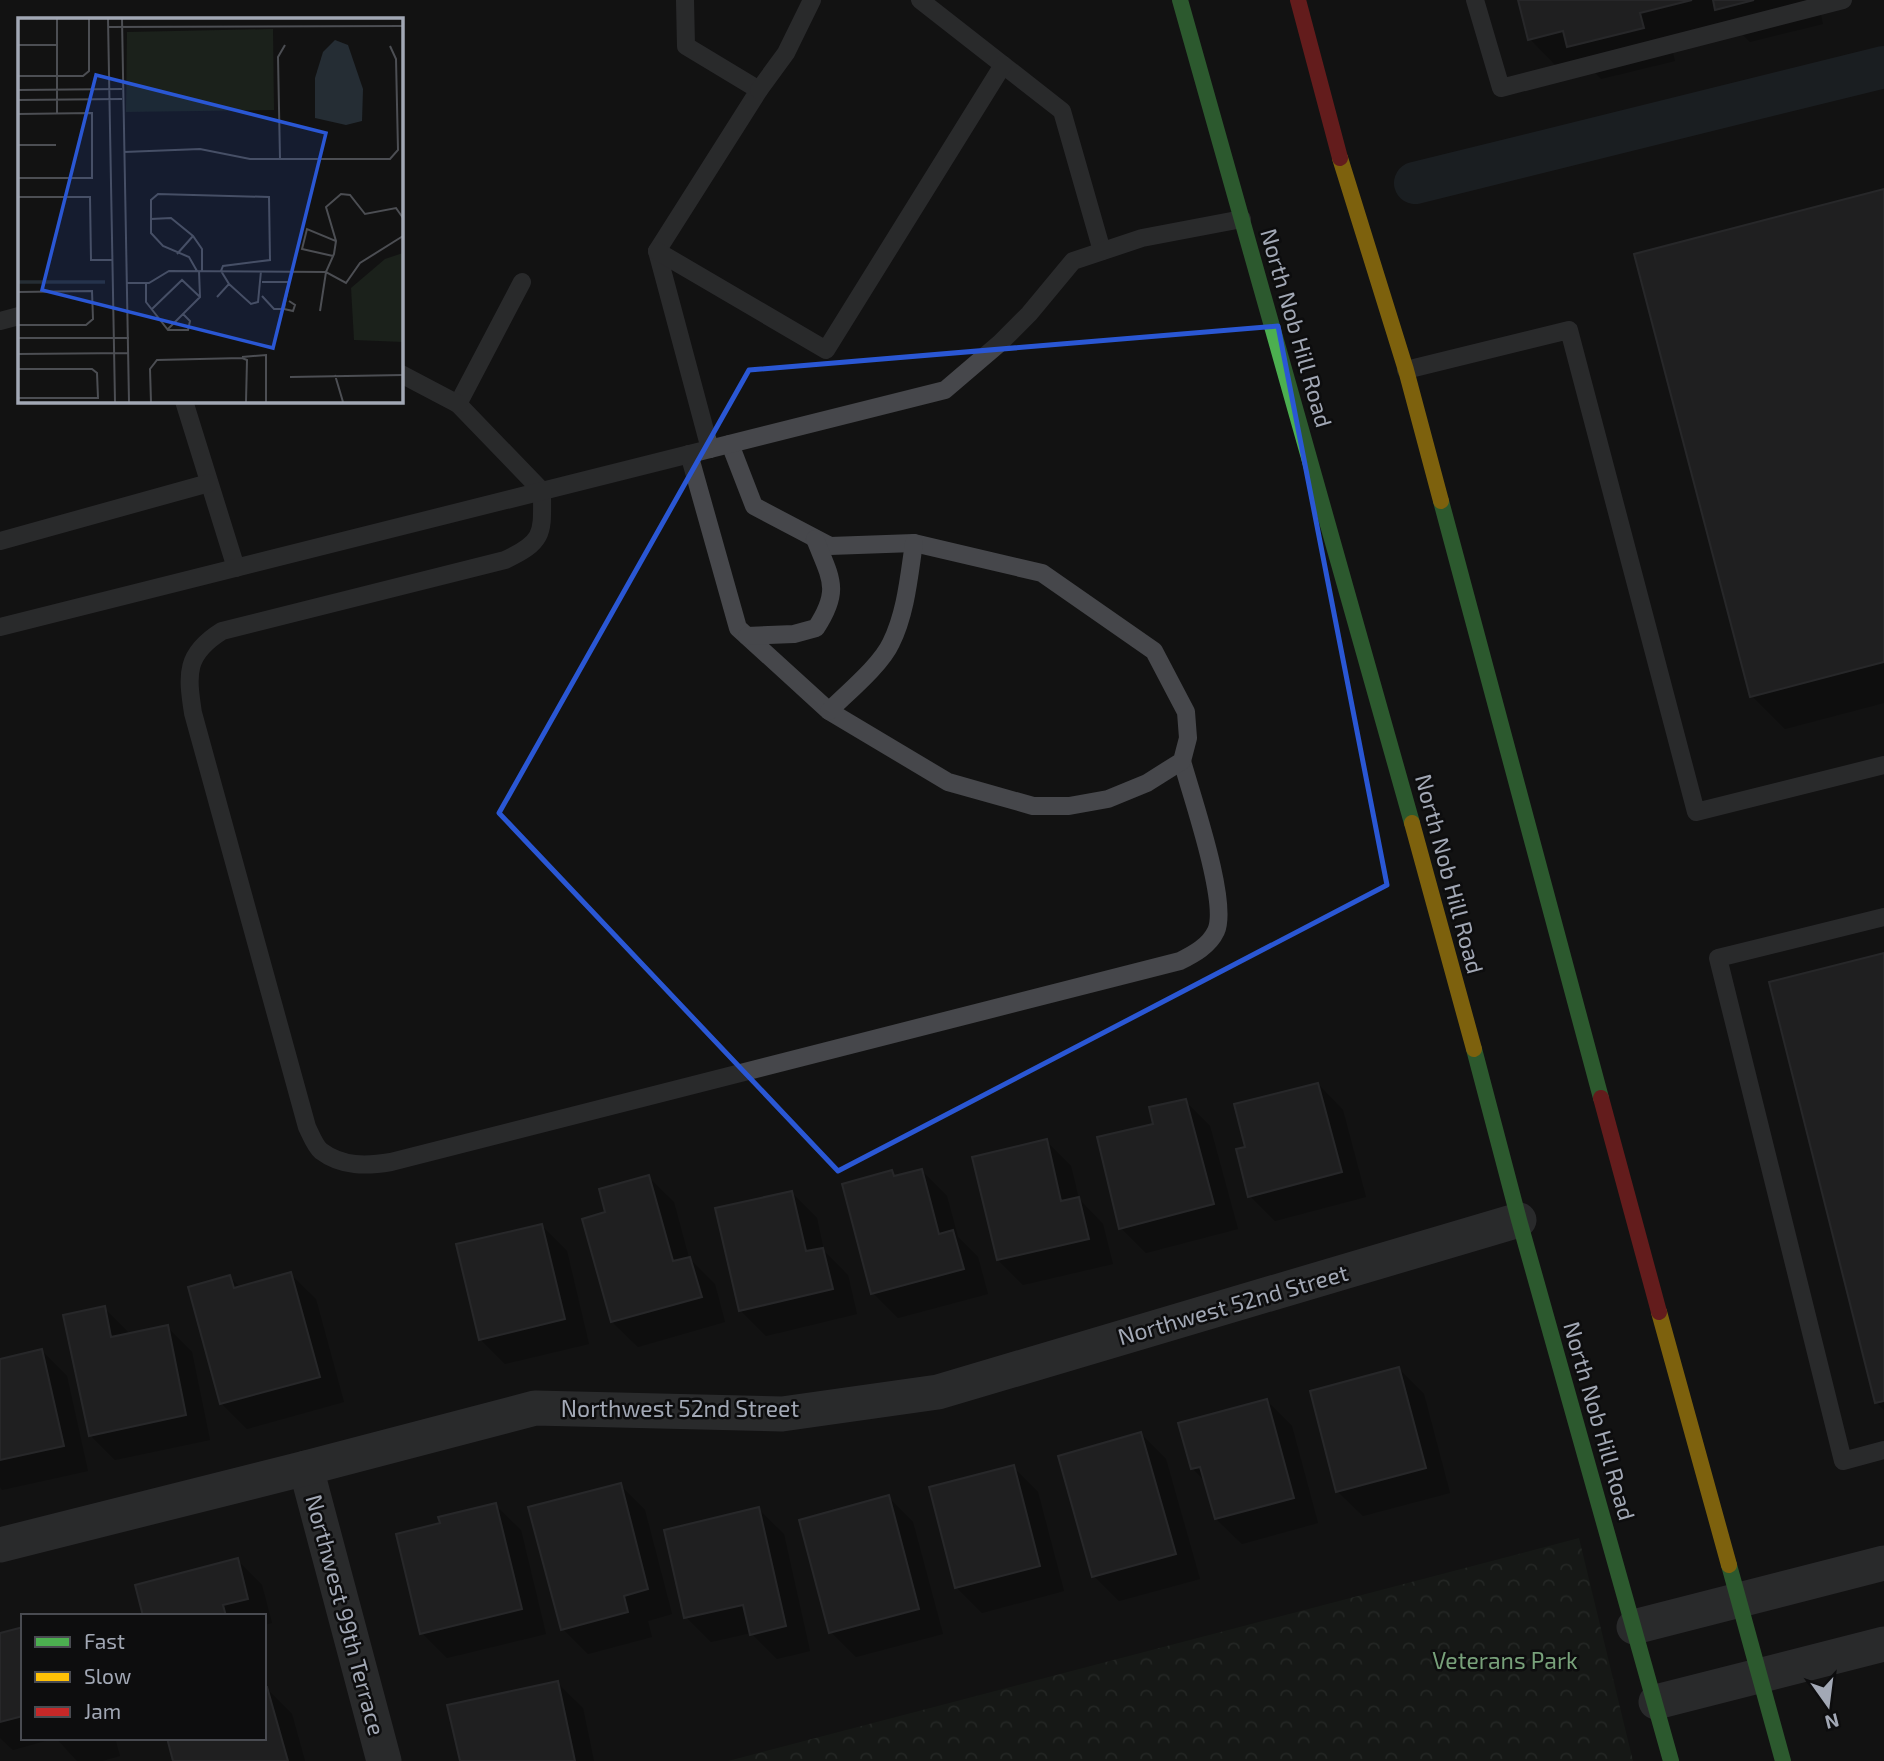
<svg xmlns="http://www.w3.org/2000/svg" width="1884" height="1761" font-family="'Exo 2',sans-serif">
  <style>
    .forest { fill: url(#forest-crowns) }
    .shadow { fill: #0007 }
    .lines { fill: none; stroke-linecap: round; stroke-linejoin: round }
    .canal { stroke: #252d34; stroke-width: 42 }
    .building { fill: #303032; stroke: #404246; stroke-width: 2 }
    .lane { stroke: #46474b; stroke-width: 18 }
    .street { stroke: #46474b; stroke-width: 35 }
    .fast { stroke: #4caf50; stroke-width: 16 }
    .slow { stroke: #ffc107; stroke-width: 16 }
    .jam { stroke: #c62828; stroke-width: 16 }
    .marked { fill: none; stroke: #2a57d4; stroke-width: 5; stroke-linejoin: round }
    .labels { text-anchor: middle; stroke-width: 5; stroke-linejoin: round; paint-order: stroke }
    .street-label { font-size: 23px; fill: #a2a8b5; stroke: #0d0d0e }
    .park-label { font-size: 23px; fill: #78a17a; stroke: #0d0d0e }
    .inset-river { fill: none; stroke: #252d34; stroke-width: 3.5 }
    .inset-road { fill: none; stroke: #4c4e53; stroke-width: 2 }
    .view { fill: #2a57d4; fill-opacity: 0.15; stroke: #2a57d4; stroke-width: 3.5 }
    .inset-edge { fill: none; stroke: #a2a8b5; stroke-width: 3.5 }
  </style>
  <defs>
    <pattern id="forest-crowns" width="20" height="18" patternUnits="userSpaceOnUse" patternTransform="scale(1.75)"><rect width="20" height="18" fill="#1b211b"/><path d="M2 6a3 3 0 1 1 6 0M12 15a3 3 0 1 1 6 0" fill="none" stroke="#393e3a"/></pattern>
  </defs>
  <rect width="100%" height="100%" fill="#121212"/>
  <path class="forest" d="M1579 1538 1633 1761H728Z"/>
  <g class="shadow">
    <path d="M1520 0H1845L1819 6 1823 24 1750 42 1737 29 1671 45 1675 61 1601 79 1588 65 1562 72 1530 39Z"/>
    <path d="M1884 191V703L1785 729 1752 696Z"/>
    <path d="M1884 955V1410L1876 1402Z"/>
    <path d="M1318 1084 1343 1110 1366 1197 1275 1221 1250 1196 1248 1148Z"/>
    <path d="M1185 1101 1210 1126 1238 1229 1146 1253 1121 1228 1155 1125Z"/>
    <path d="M1046 1141 1071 1166 1079 1199 1103 1224 1113 1264 1023 1285 998 1260Z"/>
    <path d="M922 1171 947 1196 958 1237 978 1257 988 1294 898 1318 873 1293 892 1172 897 1177Z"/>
    <path d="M648 1177 674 1202 689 1258 715 1284 725 1322 638 1347 612 1322 608 1213Z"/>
    <path d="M792 1193 817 1218 824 1251 848 1275 857 1314 766 1336 741 1311Z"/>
    <path d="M542 1226 567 1251 589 1344 505 1364 480 1339Z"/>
    <path d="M290 1274 316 1299 344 1402 247 1429 222 1404 190 1288 229 1277 241 1288Z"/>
    <path d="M104 1308 129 1333 167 1327 192 1352 210 1440 115 1460 90 1435Z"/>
    <path d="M42 1351 67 1376 88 1471 2 1490 0 1487V1360Z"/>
    <path d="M1399 1369 1424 1394 1450 1493 1363 1516 1337 1491Z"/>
    <path d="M1267 1401 1292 1426 1318 1523 1242 1544 1216 1519 1206 1482 1192 1468Z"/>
    <path d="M1141 1434 1166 1459 1200 1579 1119 1601 1094 1576Z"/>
    <path d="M1013 1467 1038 1492 1064 1591 982 1613 957 1588Z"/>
    <path d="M620 1485 645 1510 672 1614 648 1621 652 1637 588 1654 563 1629Z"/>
    <path d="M888 1497 913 1522 943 1634 856 1657 831 1632Z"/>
    <path d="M495 1505 521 1530 546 1634 447 1658 422 1633 442 1525Z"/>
    <path d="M758 1509 784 1534 810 1651 777 1659 751 1633 711 1642 686 1617Z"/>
    <path d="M237 1560 262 1585 272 1623 264 1625V1616H145Z"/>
    <path d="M23 1628V1738H115L120 1756 102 1761H77L56 1738 13 1750 0 1738V1635Z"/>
    <path d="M557 1683 583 1708 594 1761H461Z"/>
    <path d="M267 1689 292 1714 305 1761H175L264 1738Z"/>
  </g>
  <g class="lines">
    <path class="canal" d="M1415 183 1884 67"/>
  </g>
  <g class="building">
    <path d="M1518 0H1692L1640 13 1644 28 1567 47 1563 31 1528 40Z"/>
    <path d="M1713 0H1754L1715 10Z"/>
    <path d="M1884 189V662L1750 697 1634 254Z"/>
    <path d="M1884 953V1401L1875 1403 1769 982Z"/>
    <path d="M1318 1083 1342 1172 1248 1197 1236 1149 1245 1147 1234 1104Z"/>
    <path d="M1186 1099 1214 1204 1119 1229 1097 1137 1153 1124 1149 1107Z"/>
    <path d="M1047 1139 1061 1201 1079 1197 1089 1239 997 1260 972 1157Z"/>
    <path d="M922 1169 939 1234 953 1230 964 1269 871 1294 842 1184 892 1170 894 1176Z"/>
    <path d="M649 1175 673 1261 690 1257 702 1297 611 1322 582 1219 605 1212 599 1189Z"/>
    <path d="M792 1191 806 1251 823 1248 833 1289 739 1311 715 1208Z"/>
    <path d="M542 1224 565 1319 479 1340 456 1244Z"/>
    <path d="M291 1272 320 1377 220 1404 188 1287 230 1275 234 1288Z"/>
    <path d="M105 1306 111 1337 168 1325 186 1415 89 1436 63 1315Z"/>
    <path d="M42 1349 64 1446 0 1460V1359Z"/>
    <path d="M1399 1367 1426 1468 1336 1492 1310 1391Z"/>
    <path d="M1267 1399 1294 1498 1215 1519 1200 1467 1191 1469 1178 1423Z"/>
    <path d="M1141 1432 1176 1554 1092 1577 1058 1456Z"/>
    <path d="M1014 1465 1040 1566 955 1588 929 1487Z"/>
    <path d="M621 1483 648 1589 624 1596 628 1612 561 1630 528 1507Z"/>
    <path d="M889 1495 919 1609 829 1633 799 1520Z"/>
    <path d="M496 1503 522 1609 420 1634 396 1534 440 1523 438 1517Z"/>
    <path d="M759 1507 786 1626 750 1635 743 1605 684 1618 664 1530Z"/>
    <path d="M238 1558 248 1599 223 1605 226 1616H143L135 1585Z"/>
    <path d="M23 1627V1716L0 1722V1633Z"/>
    <path d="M558 1681 575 1761H460L447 1705Z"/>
    <path d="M264 1687H267L288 1761H173L167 1738H264Z"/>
  </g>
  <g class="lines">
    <g class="lane">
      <path d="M685 0 686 46 759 90 657 251 710 449"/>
      <path d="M920 0 1062 111 1102 251"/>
      <path d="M1475 0 1501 88 1843 0"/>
      <path d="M759 90 786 53 812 0"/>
      <path d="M657 251 826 350 1003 65"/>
      <path d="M522 282 458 404 542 491C542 532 546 541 505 560L222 631C185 654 187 674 193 713L307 1127C311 1135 315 1146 321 1151 342 1167 367 1166 391 1162L1180 961C1194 954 1209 946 1216 931 1229 903 1191 794 1182 761"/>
      <path d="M0 321 19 316"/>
      <path d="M1406 370 1569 330 1696 812 1884 765"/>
      <path d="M401 374 458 404"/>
      <path d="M184 401 236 568"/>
      <path d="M689 454 738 628 829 711 948 782 1033 806H1069L1108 799 1147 783 1182 761 1188 738 1186 712 1154 651 1042 573 914 543 830 546 754 506 730 444"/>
      <path d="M0 541 209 483"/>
      <path d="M0 627 945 390 1000 343 1029 314 1073 261 1142 238 1242 219"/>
      <path d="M747 636 794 634 816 628C841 590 831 579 815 539"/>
      <path d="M829 711C847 693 881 665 891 643 906 613 909 576 914 543"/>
      <path d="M1884 917 1718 958 1843 1461 1884 1450"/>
    </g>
    <g class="street">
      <path d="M306 1468 384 1761"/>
      <path d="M0 1545 306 1468 535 1408 782 1414 938 1392 1519 1220"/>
      <path d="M1634 1627 1884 1563"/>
      <path d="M1656 1702 1884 1644"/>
    </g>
    <g class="fast">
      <path d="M1180 0 1412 823"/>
      <path d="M1441 501 1601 1098"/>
      <path d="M1474 1049 1519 1220 1671 1761"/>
      <path d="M1729 1565 1783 1761"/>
    </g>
    <g class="slow">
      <path d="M1340 158 1406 370 1441 501"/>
      <path d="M1412 823 1474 1049"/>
      <path d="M1659 1312 1729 1565"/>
    </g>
    <g class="jam">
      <path d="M1298 0 1340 158"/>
      <path d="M1601 1098 1659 1312"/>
    </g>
  </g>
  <path d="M0 0H1884V1761H0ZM1278 326 1387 885 838 1171 499 813 749 370Z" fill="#121212" fill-opacity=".55" fill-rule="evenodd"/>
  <path class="marked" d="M1278 326 1387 885 838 1171 499 813 749 370Z"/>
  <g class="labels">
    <g class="street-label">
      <text transform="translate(1296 328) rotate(74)" y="8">North Nob Hill Road</text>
      <text transform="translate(1449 874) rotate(75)" y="8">North Nob Hill Road</text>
      <text transform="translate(1233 1305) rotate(-16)" y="8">Northwest 52nd Street</text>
      <text x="680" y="1417">Northwest 52nd Street</text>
      <text transform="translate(1599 1421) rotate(74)" y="8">North Nob Hill Road</text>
      <text transform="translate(345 1615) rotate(75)" y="8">Northwest 99th Terrace</text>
    </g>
    <g class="park-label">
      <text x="1505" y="1669">Veterans Park</text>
    </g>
  </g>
  <g transform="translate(18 18)">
    <rect width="385" height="385" fill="#121212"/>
    <path d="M385 235V324L336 322 333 270 367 241Z" fill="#1b211b"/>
    <path d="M255 11 256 92 108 94 109 14Z" fill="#1b211b"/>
    <path d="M317 22 330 27 345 71 344 103 328 107 297 100V60L305 34Z" fill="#252d34"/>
    <path class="inset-river" d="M0 264H87"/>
    <path class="inset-road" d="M39 1V96M90 1 97 384M104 1 111 384M90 9 385 8M0 27H39M0 58H65L71 53V1M0 72 104 71M0 82 104 81M0 96 74 95V160H0M0 127H38M106 134 182 131 232 141H372L380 132 378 41 372 28M262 141 260 39 267 27M0 179H72L73 242H94M133 201V182L140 176 251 179 252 242 205 248 203 253 211 266 199 279M318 223 308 189 323 176 332 177 347 196 378 190 385 200M159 236 175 218M179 253 171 239 145 228 133 215V201L153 200 175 218 184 231V253M244 264H271L266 291H256L244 278M109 265H131L151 253 308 254 316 236 318 223 289 211 284 231 315 238M128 265V284L150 312H170L172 303 165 296 182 279 181 253M211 266 233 286 240 284 243 253M0 274 74 273 75 301 68 307H0M134 291 164 262 182 279M266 291 275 293 277 287 271 283M302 293 308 254 328 265 342 245 385 218M150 311 165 296M0 320H111M0 336 111 335M224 339 248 337V384M0 351H74L79 355 80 380H0M317 357 325 384M272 359 385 357M133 384 132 351 139 342 224 340 229 342 228 384"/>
    <path class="view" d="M78 57 308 115 255 330 24 272Z"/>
    <rect width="385" height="385" class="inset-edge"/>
  </g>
  <rect x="21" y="1614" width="245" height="126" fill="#0d0d0e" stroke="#494b51" stroke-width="2"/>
  <rect x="35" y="1637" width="35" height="10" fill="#4caf50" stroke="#494b51" stroke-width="2"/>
  <text x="84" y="1649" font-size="21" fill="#a2a8b5">Fast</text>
  <rect x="35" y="1672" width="35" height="10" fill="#ffc107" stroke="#494b51" stroke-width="2"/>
  <text x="84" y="1684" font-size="21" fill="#a2a8b5">Slow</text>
  <rect x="35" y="1707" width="35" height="10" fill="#c62828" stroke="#494b51" stroke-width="2"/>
  <text x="84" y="1719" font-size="21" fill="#a2a8b5">Jam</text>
  <g transform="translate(1828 1705) rotate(166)" stroke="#0d0d0e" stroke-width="5" paint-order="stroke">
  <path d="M0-5L12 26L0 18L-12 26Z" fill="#a2a8b5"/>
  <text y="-10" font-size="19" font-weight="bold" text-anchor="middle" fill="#a2a8b5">N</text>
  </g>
</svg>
